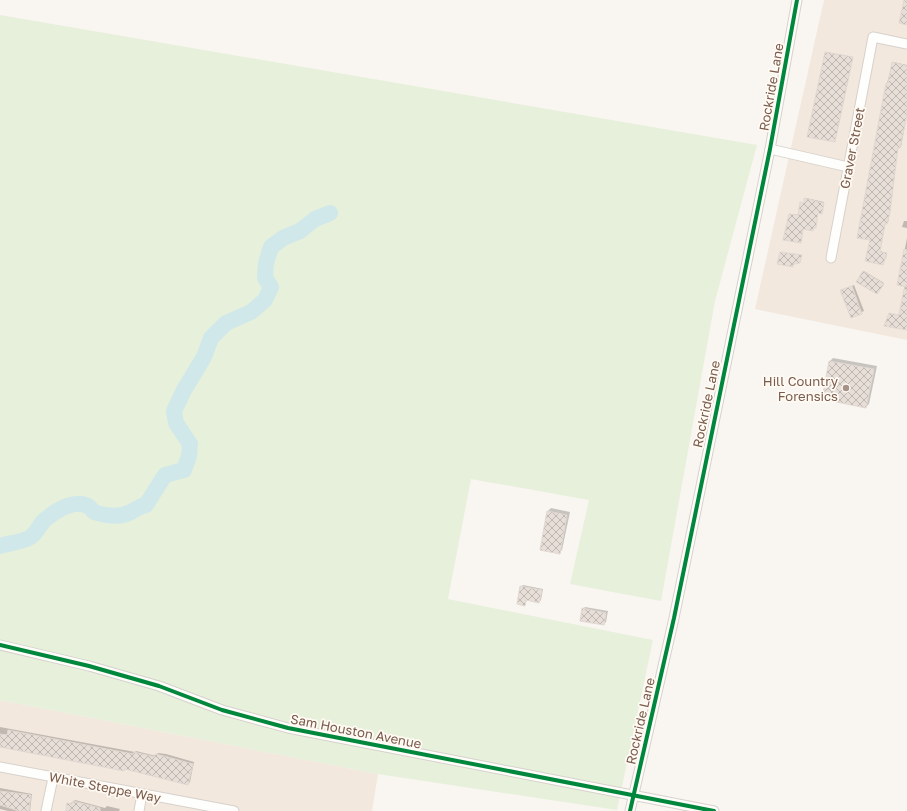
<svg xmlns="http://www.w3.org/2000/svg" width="907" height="811" font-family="'Golos Text',sans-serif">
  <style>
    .residential { fill: #f2e8de }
    .grass { fill: #e7f0db }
    .shadow { fill: #0003 }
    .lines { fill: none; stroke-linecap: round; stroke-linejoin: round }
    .river { stroke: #d0e8ea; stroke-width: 16 }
    .building { fill: url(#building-cross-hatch); stroke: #e2d8d2 }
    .minor-casing { stroke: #d7d1cb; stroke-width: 11 }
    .minor { stroke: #fefefd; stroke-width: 9 }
    .cycleway-casing { stroke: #fffaf3; stroke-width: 6 }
    .cycleway { stroke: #00873e; stroke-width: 4 }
    .poi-dot { fill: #a69286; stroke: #fffaf3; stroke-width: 1.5 }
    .labels { text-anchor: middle; stroke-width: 3.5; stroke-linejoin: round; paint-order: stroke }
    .street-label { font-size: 13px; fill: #7a5c4d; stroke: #fffaf3 }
    .poi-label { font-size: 13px; fill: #7a5c4d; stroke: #fffaf3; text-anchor: end }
  </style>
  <defs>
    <pattern id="building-cross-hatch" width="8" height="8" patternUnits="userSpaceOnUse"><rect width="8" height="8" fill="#e6ded7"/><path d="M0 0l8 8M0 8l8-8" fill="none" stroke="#bfb7b1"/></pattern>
  </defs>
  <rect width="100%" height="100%" fill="#f9f5f0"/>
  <g class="residential">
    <path d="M824 0H907V340L755 309Z"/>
    <path d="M0 700 378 774 372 811H0Z"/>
  </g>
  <path class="grass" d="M0 15 757 145 715 301 661 601 570 584 589 500 471 479 448 599 653 640 617 810 378 774 0 700Z"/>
  <g class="shadow">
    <path d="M826 52 853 57 835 141 826 53Z"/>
    <path d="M893 62 907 65V114L901 147H898L890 211 888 223H885L880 251 887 253 886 259 871 239 887 83Z"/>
    <path d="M806 198 824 202 822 212H818L816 226 803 228 801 242 790 214 799 215 801 203H805Z"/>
    <path d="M904 221H907V228L902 227Z"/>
    <path d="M907 238V329L890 314 900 315 905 285 898 284Z"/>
    <path d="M864 271 884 283 877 293 858 281Z"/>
    <path d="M854 285 864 311 851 317 841 291Z"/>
    <path d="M833 358 877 366 869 404 866 407 823 399 830 361Z"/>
    <path d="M551 508 570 512 562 550 559 553 548 511Z"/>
    <path d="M523 585 543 589 541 600 539 602 527 599 525 605 521 587Z"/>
    <path d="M585 607 608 611 606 622 604 624 583 609Z"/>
    <path d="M0 727 135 752 136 751 156 756 158 753 166 754 194 762 190 782 188 784 126 768 124 770 0 747Z"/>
    <path d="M0 788 32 794 30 811H8L0 809Z"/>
    <path d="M75 800 105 808 107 806 120 809 119 811H67L68 804 73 802Z"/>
  </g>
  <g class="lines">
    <path class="river" d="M0 546C9 543 25 542 32 536 38 531 40 523 46 519 59 508 82 495 94 512 106 516 119 518 131 512 137 509 139 506 146 505L165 475 184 470 189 456 190 444 176 423 174 411 184 390 204 357 211 338 226 323 251 312 265 300 271 287 265 278 266 263 271 247 283 238 300 231 315 219 330 213"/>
  </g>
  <g class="building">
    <path d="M904 0H907V25L899 23Z"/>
    <path d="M825 52 853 57 835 142 807 137Z"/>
    <path d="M892 62 907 66V115L900 148H898L890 212 887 224H885L880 252 887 253 883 265 865 261 870 240 857 238 886 83H888Z"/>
    <path d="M804 198 824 203 822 214 818 213 816 228H814L813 231 803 229 801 243 783 240 789 214 798 215 800 202 804 203Z"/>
    <path d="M904 249 907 250V287L897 285Z"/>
    <path d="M780 252 802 255 800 263 794 264 793 267 777 264Z"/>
    <path d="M863 271 884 284 877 294 856 282Z"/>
    <path d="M852 286 862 314 851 318 840 290Z"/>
    <path d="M904 289 907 290V330L884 326 889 313 899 315Z"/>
    <path d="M829 361 874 369 866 408 822 399Z"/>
    <path d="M547 511 567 515 560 554 540 550Z"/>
    <path d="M520 586 542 590 539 603 526 600 525 606 517 604Z"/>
    <path d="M582 608 606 613 604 625 580 621Z"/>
    <path d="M8 730 133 754 134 752 155 757V754L164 756 193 764 188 785 125 769 124 771 119 770 0 747V734L7 735Z"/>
    <path d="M0 791 31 795 29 811H19L0 805Z"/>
    <path d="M73 801 100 808V811H66L67 803 72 804Z"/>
  </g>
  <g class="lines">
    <defs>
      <g id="minor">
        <path d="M770 149 848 167"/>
        <path d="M831 258 873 37 907 44"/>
        <path d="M0 645 89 666 159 686 222 710 288 728 714 811"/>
        <path d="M0 767 234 811"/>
        <path d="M46 811 53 778"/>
        <path d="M139 811 142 794"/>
        <path d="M630 811 674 618 770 149 797 0"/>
      </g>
    </defs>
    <use href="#minor" class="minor-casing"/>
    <use href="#minor" class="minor"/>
    <defs>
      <g id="cycleway">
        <path d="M0 645 89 666 159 686 222 710 288 728 714 811"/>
        <path d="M630 811 674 618 770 149 797 0"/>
      </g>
    </defs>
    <use href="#cycleway" class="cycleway-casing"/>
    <use href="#cycleway" class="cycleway"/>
  </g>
  <circle class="poi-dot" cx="846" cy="388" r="4"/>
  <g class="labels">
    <g class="street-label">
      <text transform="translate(771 87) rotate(-80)" y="5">Rockride Lane</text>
      <text transform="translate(852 148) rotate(-79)" y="5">Graver Street</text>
      <text transform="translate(706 404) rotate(-78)" y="5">Rockride Lane</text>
      <text transform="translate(640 721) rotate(-77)" y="5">Rockride Lane</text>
      <text transform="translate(356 731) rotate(11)" y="5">Sam Houston Avenue</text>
      <text transform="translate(105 787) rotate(11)" y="5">White Steppe Way</text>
    </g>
    <g class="poi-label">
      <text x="838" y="386">Hill Country<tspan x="838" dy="15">Forensics</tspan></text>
    </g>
  </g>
</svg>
